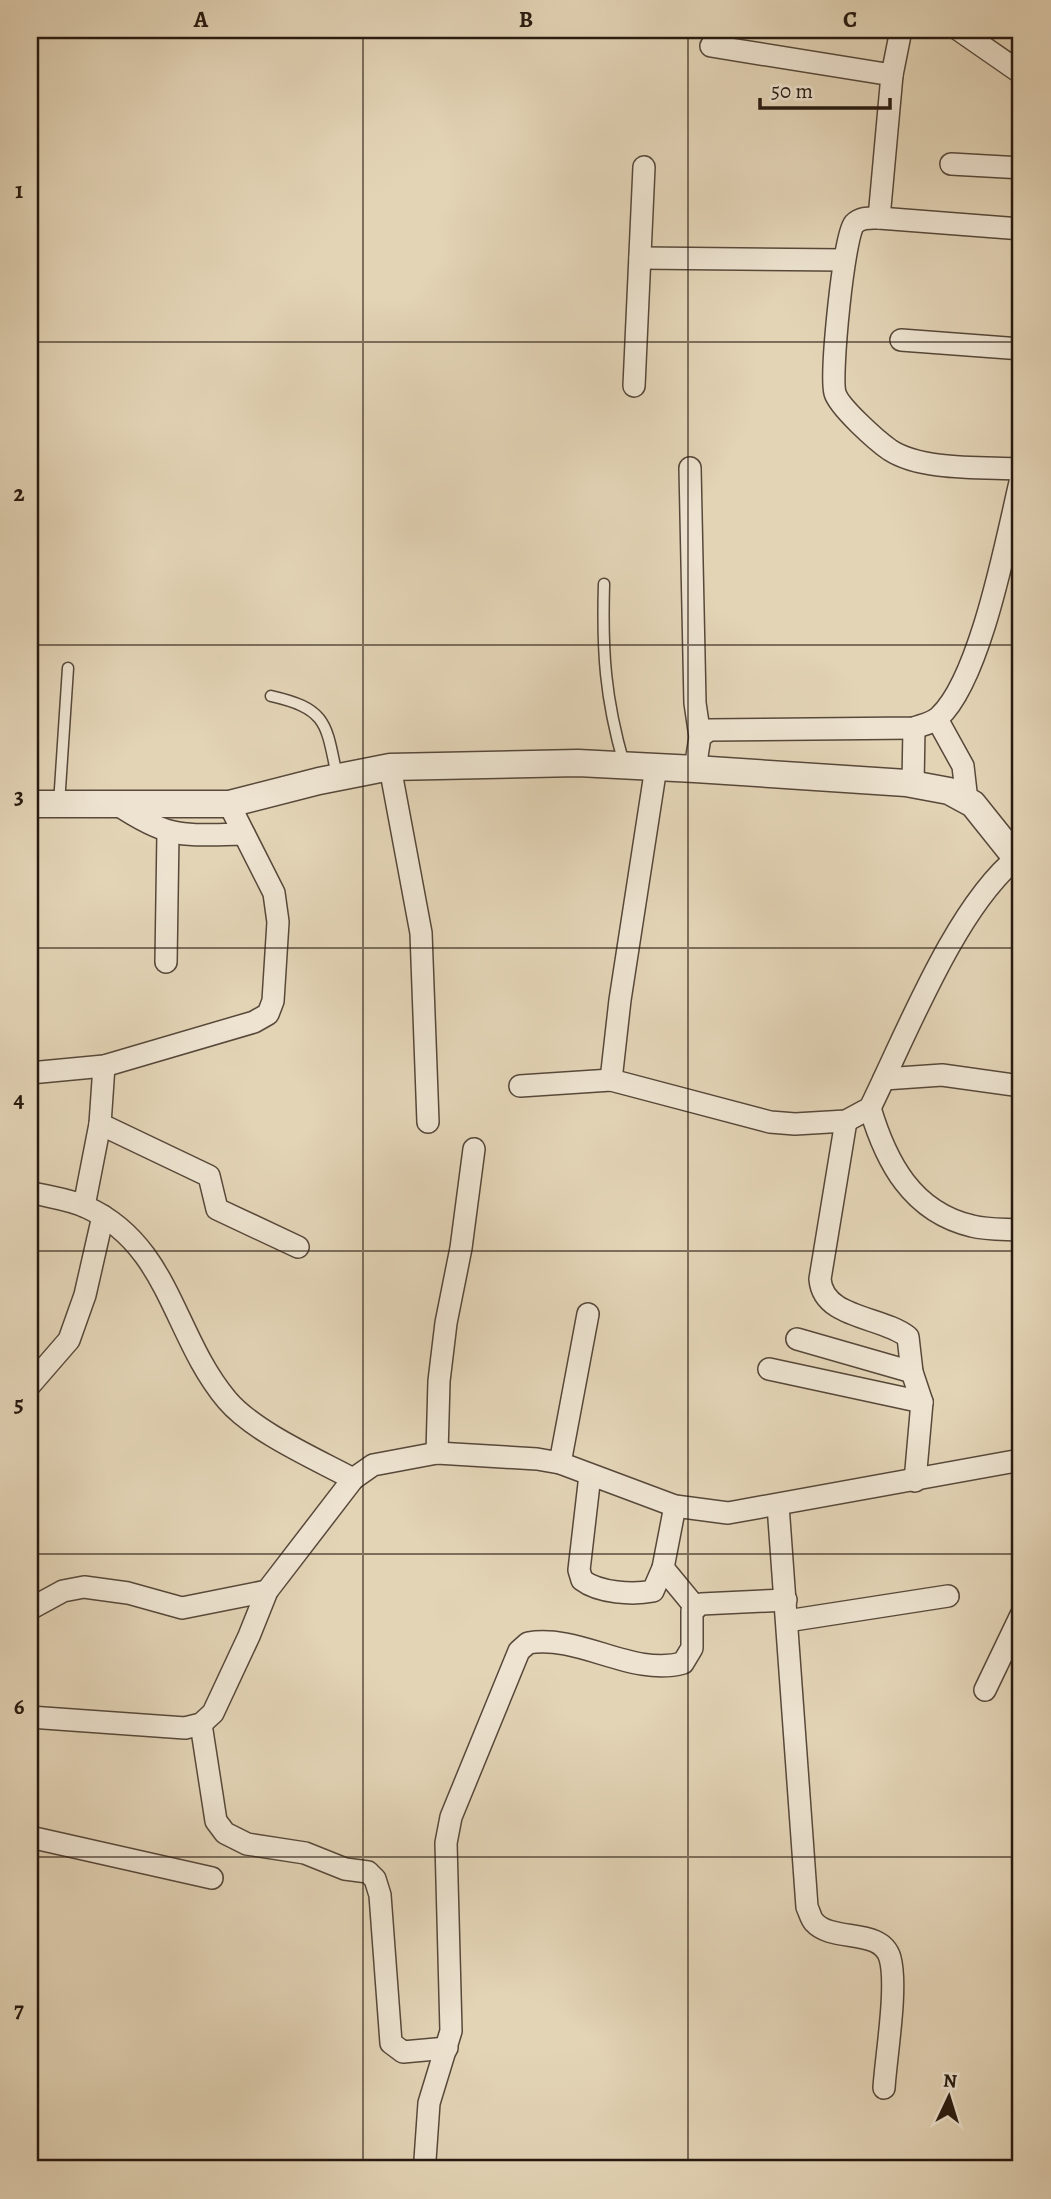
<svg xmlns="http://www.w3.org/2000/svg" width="1051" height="2199" font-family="Alegreya,serif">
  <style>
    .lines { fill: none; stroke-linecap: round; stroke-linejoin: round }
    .service-casing { stroke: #57483a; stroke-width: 13 }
    .minor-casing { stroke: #57483a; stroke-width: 24 }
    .tertiary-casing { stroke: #57483a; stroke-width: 29 }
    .service { stroke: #ede3d0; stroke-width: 10 }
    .minor { stroke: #ede3d0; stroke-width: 21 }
    .tertiary { stroke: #ede3d0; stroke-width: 26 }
    .grid { fill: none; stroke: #281a10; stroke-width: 2; stroke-opacity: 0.55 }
    .neatline { fill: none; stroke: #281a10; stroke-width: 2.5 }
    .grid-label { font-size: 23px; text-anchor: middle; font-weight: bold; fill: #281a10 }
  </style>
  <rect width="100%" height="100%" fill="#e3d4b6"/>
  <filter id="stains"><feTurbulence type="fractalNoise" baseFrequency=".00286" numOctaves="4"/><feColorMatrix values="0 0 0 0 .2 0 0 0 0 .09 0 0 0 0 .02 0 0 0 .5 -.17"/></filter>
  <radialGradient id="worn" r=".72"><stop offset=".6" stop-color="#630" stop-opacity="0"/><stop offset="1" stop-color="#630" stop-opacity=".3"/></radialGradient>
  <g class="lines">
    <defs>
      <g id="service">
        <path d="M604 584C602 652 605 698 624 764"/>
        <path d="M271 696C328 709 326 724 337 776"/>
        <path d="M59 804 68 668"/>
      </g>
      <g id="minor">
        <path d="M959 30 1021 73"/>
        <path d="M711 46 892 75"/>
        <path d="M951 164 1021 168"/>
        <path d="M879 218 892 75 901 30"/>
        <path d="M1021 229 879 218C870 218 861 217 854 224 844 235 830 375 835 393 839 407 877 441 890 450 922 471 983 467 1021 469"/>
        <path d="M640 258 844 260"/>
        <path d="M901 340 1021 349"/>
        <path d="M634 386 644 167"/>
        <path d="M690 468 695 703 700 737"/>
        <path d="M937 719 963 766 967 801"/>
        <path d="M390 767 421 933 428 1122"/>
        <path d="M695 769 700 737 709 730 914 728C922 725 933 723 939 717 981 678 1007 537 1021 478"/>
        <path d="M913 784 914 728"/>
        <path d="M118 805C171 840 183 835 244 834"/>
        <path d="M166 962 168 833"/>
        <path d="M30 1073 104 1066 254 1022 268 1014 273 1001 278 922 274 893 229 804"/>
        <path d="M884 1079 942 1075 1021 1086"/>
        <path d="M611 1080 620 1000 656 767"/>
        <path d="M520 1086 611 1080 770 1122 795 1124 846 1121 870 1108C906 1035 956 906 1018 857"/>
        <path d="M870 1108C886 1162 912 1212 972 1226 987 1230 1005 1229 1021 1230"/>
        <path d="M846 1121 820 1279C823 1319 882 1316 908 1337L912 1372 922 1402 915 1481"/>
        <path d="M100 1124 209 1176 217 1209 298 1247"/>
        <path d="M30 1192C48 1197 69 1199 86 1207 170 1245 173 1336 227 1400 254 1432 316 1459 353 1479"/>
        <path d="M84 1206 100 1124 104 1066"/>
        <path d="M797 1339 912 1372"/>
        <path d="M769 1369 922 1402"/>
        <path d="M30 1385 69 1340 85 1295 103 1216"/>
        <path d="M437 1453 439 1381 446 1323 461 1248 474 1149"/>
        <path d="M560 1463 588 1314"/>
        <path d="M590 1475 579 1570 582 1580C599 1593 633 1595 653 1591L663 1568 675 1506"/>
        <path d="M778 1505 807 1907C809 1911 811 1919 814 1922 832 1943 881 1927 890 1958 898 1987 886 2056 884 2088"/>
        <path d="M663 1568 696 1608"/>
        <path d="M30 1609 63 1591 84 1587 128 1593 182 1608 267 1591"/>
        <path d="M787 1621 948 1596"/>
        <path d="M985 1690 1021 1615"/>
        <path d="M30 1717 185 1728 201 1724 213 1713 249 1636 267 1591 353 1479 373 1465 437 1453 537 1459 560 1463 675 1506 728 1513 1021 1460"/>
        <path d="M201 1724 216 1821 225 1833 247 1844 305 1853 345 1869 368 1872 375 1879 380 1895 391 2043 403 2052 447 2048"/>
        <path d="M30 1837 212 1878"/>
        <path d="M425 2160 429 2103 451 2031 446 1843 451 1817 519 1651 528 1643C580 1634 632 1677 683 1663L692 1648V1611L701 1604 786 1600"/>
      </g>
      <path id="tertiary" d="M30 804H229L319 781 390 767 578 763 695 769 906 783 949 791 973 804 1021 864"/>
    </defs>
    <use href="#service" class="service-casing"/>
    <use href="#minor" class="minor-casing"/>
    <use href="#tertiary" class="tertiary-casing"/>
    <use href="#service" class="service"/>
    <use href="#minor" class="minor"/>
    <use href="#tertiary" class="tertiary"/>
  </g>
  <path class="grid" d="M363 30V2169M688 30V2169M30 342H1021M30 645H1021M30 948H1021M30 1251H1021M30 1554H1021M30 1857H1021"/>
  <rect width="1051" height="2199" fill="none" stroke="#e3d4b6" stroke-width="77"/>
  <g transform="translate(949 2097) rotate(4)" stroke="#ede3d0" stroke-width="5" paint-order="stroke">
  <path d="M0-5L12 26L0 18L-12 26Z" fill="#281a10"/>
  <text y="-10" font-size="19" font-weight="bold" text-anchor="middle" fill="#281a10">N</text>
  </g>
  <path d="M760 98v10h130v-10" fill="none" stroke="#281a10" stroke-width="3.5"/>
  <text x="771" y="98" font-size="21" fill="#281a10" stroke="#ede3d0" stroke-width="5" paint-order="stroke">50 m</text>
  <rect x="38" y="38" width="974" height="2122" class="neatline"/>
  <g class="grid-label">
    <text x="201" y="27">A</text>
    <text x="526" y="27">B</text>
    <text x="850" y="27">C</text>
    <text x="19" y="198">1</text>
    <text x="19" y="501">2</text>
    <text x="19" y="804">3</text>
    <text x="19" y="1107">4</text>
    <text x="19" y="1411">5</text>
    <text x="19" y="1714">6</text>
    <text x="19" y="2017">7</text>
  </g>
  <rect width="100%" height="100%" filter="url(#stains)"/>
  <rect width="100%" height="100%" fill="url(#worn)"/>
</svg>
